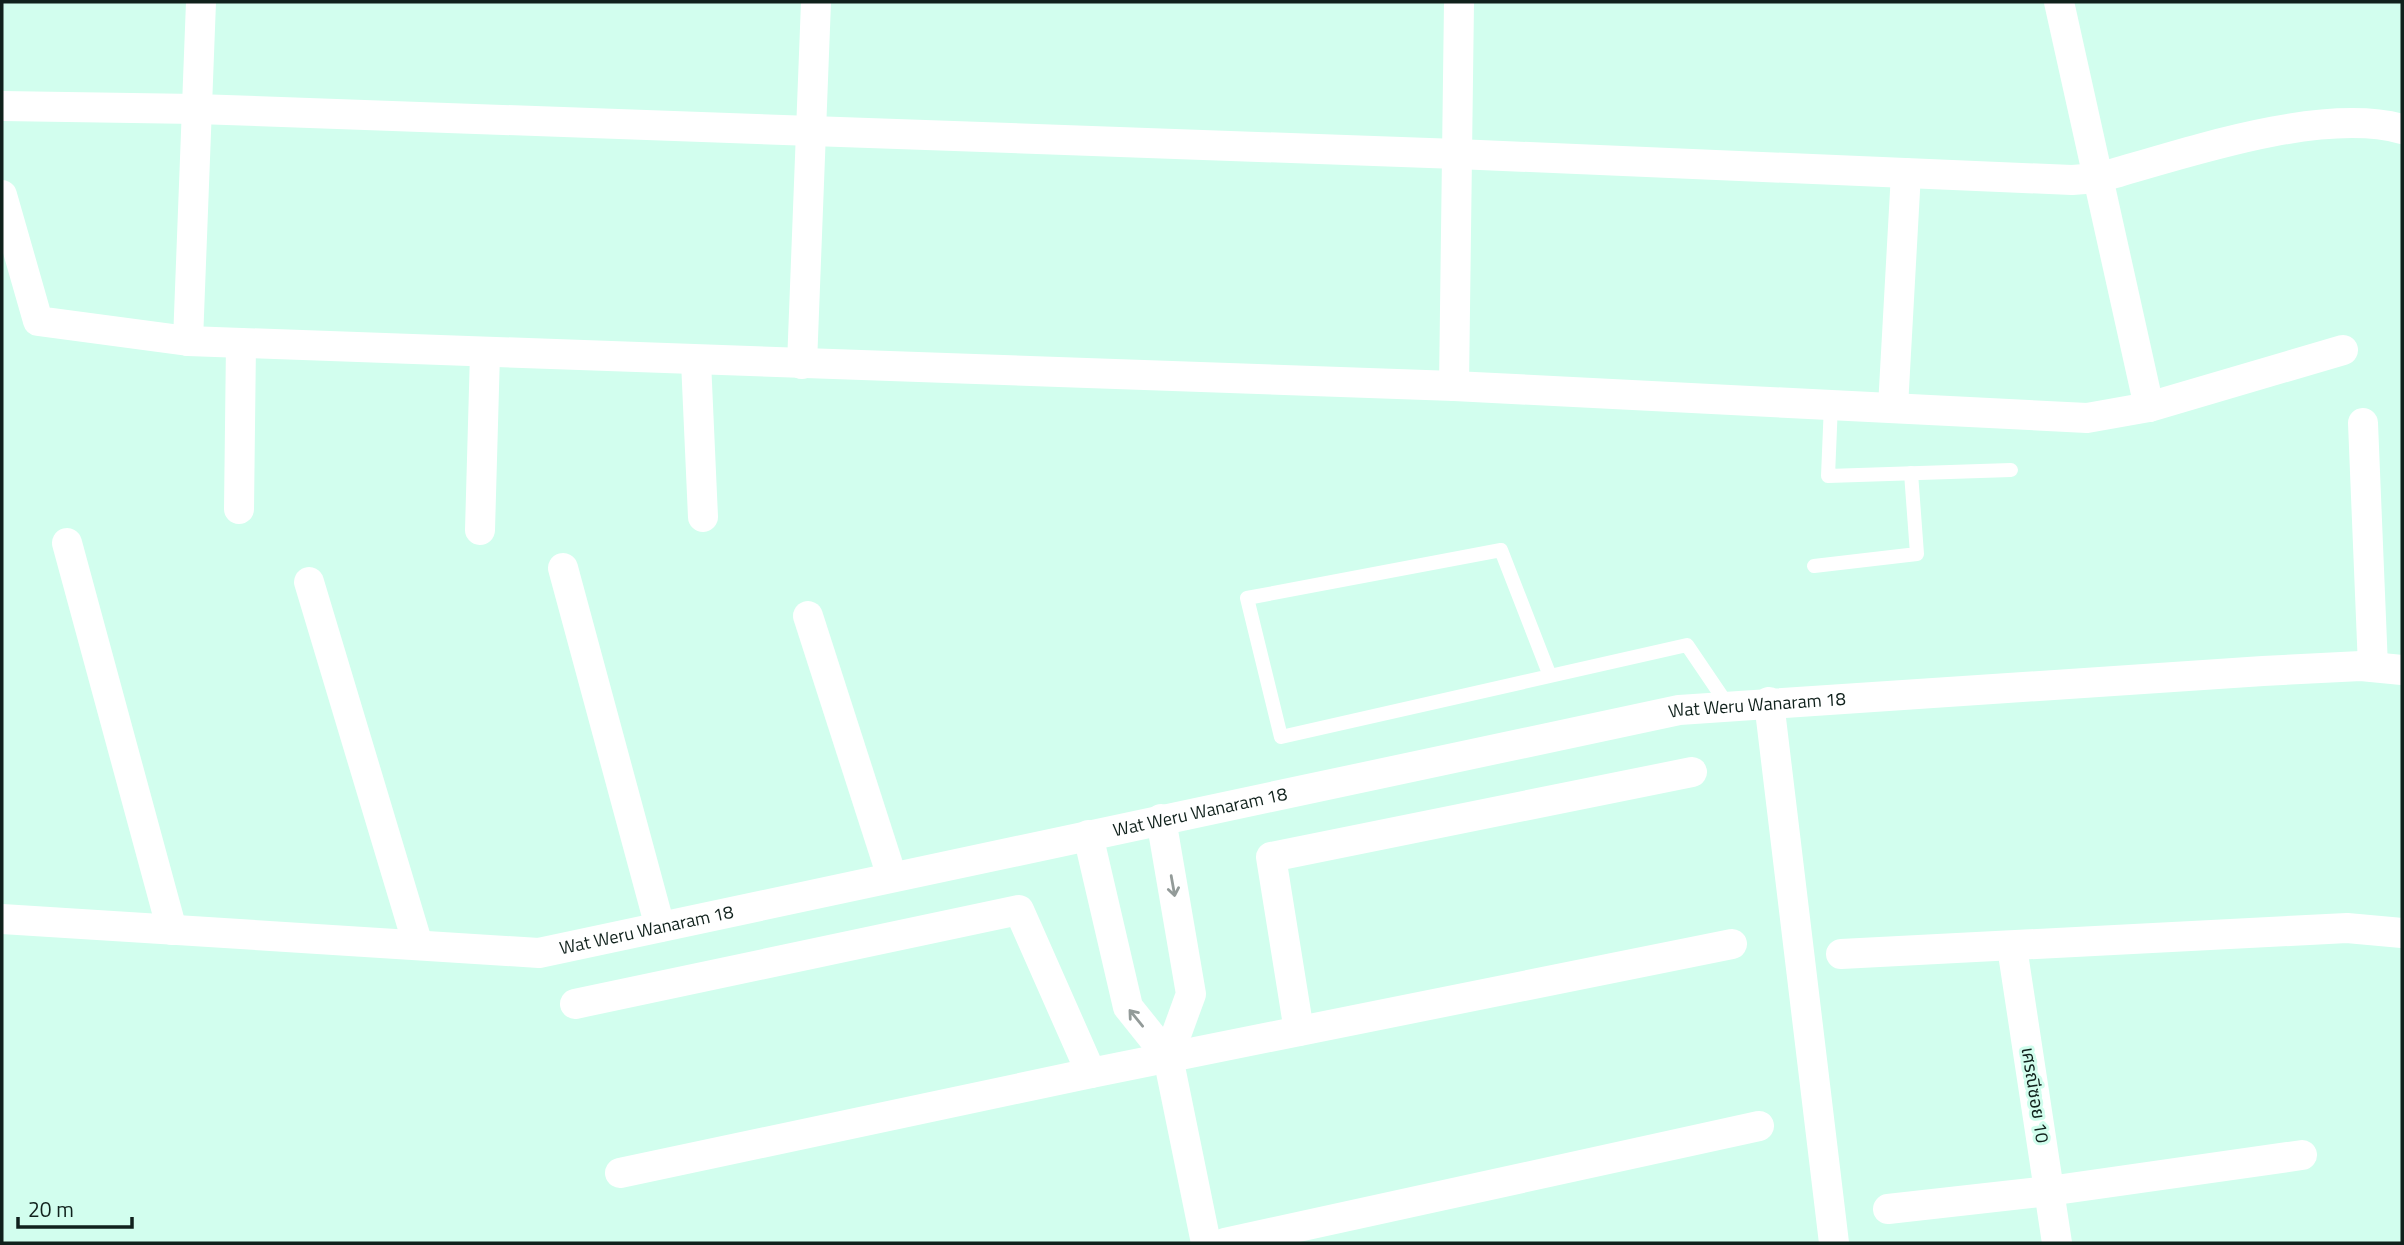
<svg xmlns="http://www.w3.org/2000/svg" width="2404" height="1245" font-family="'Titillium Web','Noto Sans Thai',sans-serif">
  <style>
    .lines { fill: none; stroke-linecap: round; stroke-linejoin: round }
    .service { stroke: #fff; stroke-width: 14 }
    .minor { stroke: #fff; stroke-width: 30 }
    .oneway { stroke: #939b99 }
    .labels { text-anchor: middle; stroke-width: 6; stroke-linejoin: round; paint-order: stroke }
    .street-label { font-size: 18px; fill: #10211c; stroke: #d2feee }
  </style>
  <rect width="100%" height="100%" fill="#d2feee"/>
  <g class="lines">
    <g class="service">
      <path d="M1831 404 1828 476 2011 470"/>
      <path d="M1814 566 1917 554 1911 473"/>
      <path d="M1550 676 1501 550 1247 598 1281 737 1687 645 1729 707"/>
    </g>
    <g class="minor">
      <path d="M2059 2 2149 407"/>
      <path d="M2 106 197 109 1457 154 2072 180 2098 178C2180 155 2320 106 2402 129"/>
      <path d="M2 195 38 321 188 341 1454 386 2087 418 2149 407 2343 350"/>
      <path d="M188 341 201 2"/>
      <path d="M696 361 703 517"/>
      <path d="M802 364 816 2"/>
      <path d="M1454 386 1459 2"/>
      <path d="M1893 407 1906 173"/>
      <path d="M2363 423 2373 667"/>
      <path d="M239 509 241 343"/>
      <path d="M480 530 485 353"/>
      <path d="M67 543 172 930"/>
      <path d="M563 568 660 927"/>
      <path d="M309 582 418 945"/>
      <path d="M808 616 892 877"/>
      <path d="M1769 702 1834 1243"/>
      <path d="M1088 835 1128 1007 1168 1057 1191 994 1161 819"/>
      <path id="s1" d="M2 919 539 953 1679 710 2263 671 2361 666 2402 670"/>
      <path d="M2012 947 2057 1243"/>
      <path d="M1841 954 2347 928 2402 933"/>
      <path d="M575 1004 1019 910 1091 1073"/>
      <path d="M1299 1031 1271 857 1692 772"/>
      <path d="M1168 1057 1206 1243"/>
      <path d="M620 1173 1091 1073 1732 944"/>
      <path d="M1888 1209 2049 1191 2302 1155"/>
      <path d="M1225 1243 1759 1126"/>
    </g>
  </g>
  <defs><path id="oneway-shaft" d="M-6 0H5M1.5-3L5.5 0L1.5 3" fill="none" stroke-width="1.6" stroke-linecap="round" stroke-linejoin="round" transform="scale(1.75)"/></defs>
  <g class="oneway">
    <use href="#oneway-shaft" transform="translate(1173 886) rotate(80)"/>
    <use href="#oneway-shaft" transform="translate(1136 1018) rotate(-129)"/>
  </g>
  <g class="labels">
    <g class="street-label">
      <text dy="6" stroke="none"><textPath href="#s1" startOffset="1782">Wat Weru Wanaram 18</textPath></text>
      <text dy="6" stroke="none"><textPath href="#s1" startOffset="1214">Wat Weru Wanaram 18</textPath></text>
      <text dy="6" stroke="none"><textPath href="#s1" startOffset="648">Wat Weru Wanaram 18</textPath></text>
      <text transform="translate(2035 1095) rotate(81)" y="6">เศรณีซอย 10</text>
    </g>
  </g>
  <rect width="2404" height="1245" fill="none" stroke="#10211c" stroke-width="7"/>
  <path d="M18 1217v10h114v-10" fill="none" stroke="#10211c" stroke-width="3.5"/>
  <text x="28" y="1217" font-size="21" fill="#10211c" stroke="#d2feee" stroke-width="5" paint-order="stroke">20 m</text>
</svg>
